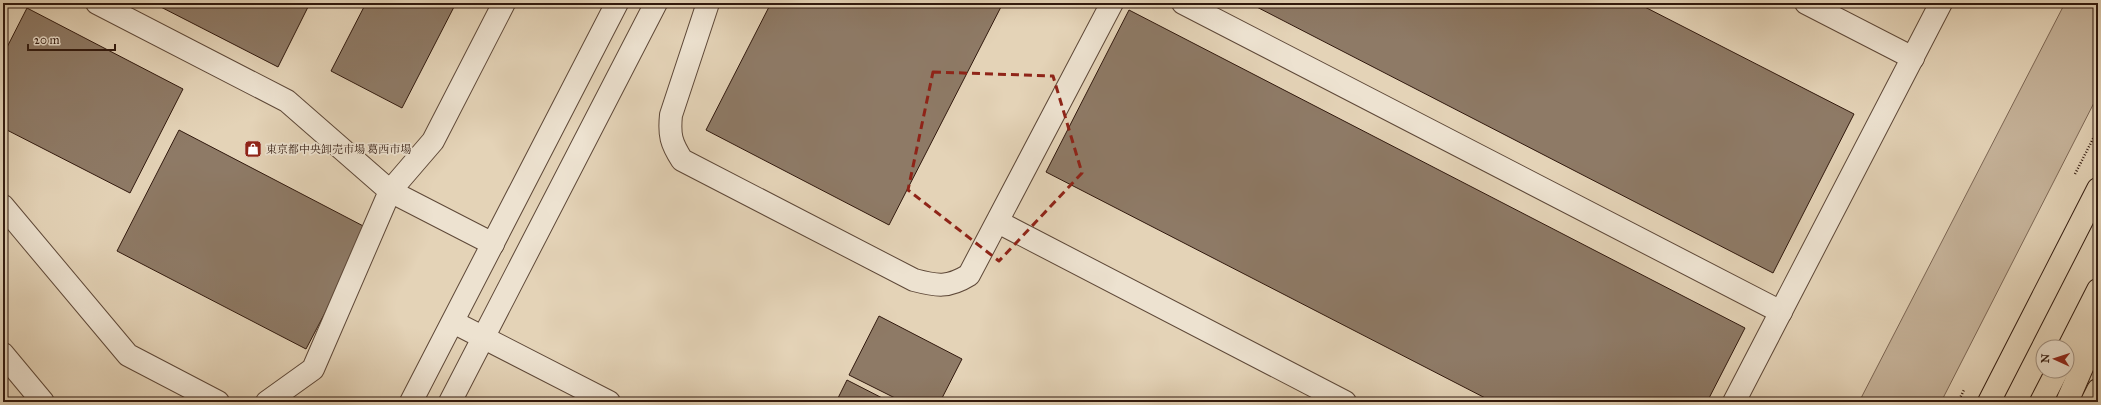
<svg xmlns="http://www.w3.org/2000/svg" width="2101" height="405" font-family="'IM FELL Great Primer','Noto Serif JP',serif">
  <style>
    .green { fill: #c6b39a; stroke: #7c6654 }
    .building { fill: #8e7a66; stroke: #31190e }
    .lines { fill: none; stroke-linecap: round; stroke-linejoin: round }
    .minor-casing { stroke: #5e4838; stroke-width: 24 }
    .highway-casing { stroke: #31190e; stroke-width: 24 }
    .path { stroke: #31190e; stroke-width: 2.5; stroke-dasharray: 1 2; stroke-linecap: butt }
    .minor { stroke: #ede2d0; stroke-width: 22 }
    .highway { stroke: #e4d3b7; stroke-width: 22 }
    .marked { fill: none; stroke: #8f2418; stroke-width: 3; stroke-dasharray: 8 5; stroke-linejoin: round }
    .labels { text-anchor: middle; stroke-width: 3.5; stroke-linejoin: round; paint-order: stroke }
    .poi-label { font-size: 11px; fill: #31190e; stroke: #ede2d0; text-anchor: start }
  </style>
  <rect width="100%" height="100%" fill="#e4d3b7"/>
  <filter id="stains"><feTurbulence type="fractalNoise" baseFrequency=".005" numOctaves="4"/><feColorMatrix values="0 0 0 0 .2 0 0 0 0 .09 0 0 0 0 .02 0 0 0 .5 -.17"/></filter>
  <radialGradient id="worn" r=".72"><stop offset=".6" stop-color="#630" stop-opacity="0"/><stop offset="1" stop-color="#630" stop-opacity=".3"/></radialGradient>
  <path class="green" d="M2065 3H2098V95L1941 402H1859Z"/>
  <g class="building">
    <path d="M153 3H310L278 67Z"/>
    <path d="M366 3H456L402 108 331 71Z"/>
    <path d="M771 3H1003L889 225 706 130Z"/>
    <path d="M1249 3H1637L1854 114 1773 273Z"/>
    <path d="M27 8 183 89 130 193 3 128V55Z"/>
    <path d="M1129 10 1745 328 1707 402H1493L1046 172Z"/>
    <path d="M179 130 369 229 306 349 117 251Z"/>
    <path d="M879 316 962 359 940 402H903L849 375Z"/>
    <path d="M847 380 890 402H836Z"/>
  </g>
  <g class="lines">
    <defs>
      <g id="minor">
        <path d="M97 3 287 101 390 191 313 369 267 402"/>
        <path d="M708 3 671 115C669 135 671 143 682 160L914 280C937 286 948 288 969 275L1112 3"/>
        <path d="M1183 3 1781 312"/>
        <path d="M1806 3 1913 58"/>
        <path d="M3 206 128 355 218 402"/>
        <path d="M998 222 1345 402"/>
        <path d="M493 244 390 191 433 141 504 3"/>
        <path d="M453 322 609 402"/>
        <path d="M3 354 43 402"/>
        <path d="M411 402 617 3"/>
        <path d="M450 402 656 3"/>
        <path d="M1734 402 1941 3"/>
      </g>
      <g id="highway">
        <path d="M2067 351 2098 290"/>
        <path d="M1989 402 2098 189"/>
        <path d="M2041 402 2057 371"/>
        <path d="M2067 402 2098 331"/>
        <path d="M2092 402 2098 390"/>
      </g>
    </defs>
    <use href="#minor" class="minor-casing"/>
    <use href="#highway" class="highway-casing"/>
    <g class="path">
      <path d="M2075 174 2098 129"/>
      <path d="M1958 402 1964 390"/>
    </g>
    <use href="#minor" class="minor"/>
    <use href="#highway" class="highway"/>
  </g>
  <path class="marked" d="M933 72 1053 76 1082 173 999 261 908 190Z"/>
  <defs>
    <symbol id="shop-square" viewBox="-11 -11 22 22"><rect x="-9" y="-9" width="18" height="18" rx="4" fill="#8f2418" stroke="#ede2d0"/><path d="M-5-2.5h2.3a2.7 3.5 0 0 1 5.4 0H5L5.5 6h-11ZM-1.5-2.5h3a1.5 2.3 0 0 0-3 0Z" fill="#fff"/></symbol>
  </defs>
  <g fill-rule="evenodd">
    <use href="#shop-square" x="243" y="139" width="20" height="20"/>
  </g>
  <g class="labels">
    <g class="poi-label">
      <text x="266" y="153">東京都中央卸売市場 葛西市場</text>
    </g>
  </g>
  <rect width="2101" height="405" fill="none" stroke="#e4d3b7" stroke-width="16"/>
  <rect x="4" y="4" width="2093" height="397" fill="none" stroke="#31190e" stroke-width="2"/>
  <rect x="8" y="8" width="2085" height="389" fill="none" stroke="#31190e"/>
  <g transform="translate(2055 359) rotate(273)"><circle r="19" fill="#ede2d0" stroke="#a29282"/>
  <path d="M0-3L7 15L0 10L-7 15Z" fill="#8f2418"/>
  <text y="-6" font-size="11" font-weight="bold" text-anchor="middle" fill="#31190e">N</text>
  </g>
  <path d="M28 44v6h87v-6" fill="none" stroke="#31190e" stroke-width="2"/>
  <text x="34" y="44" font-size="12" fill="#31190e" stroke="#ede2d0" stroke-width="3" paint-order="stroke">20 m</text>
  <rect width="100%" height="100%" filter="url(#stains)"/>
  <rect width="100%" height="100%" fill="url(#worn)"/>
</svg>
